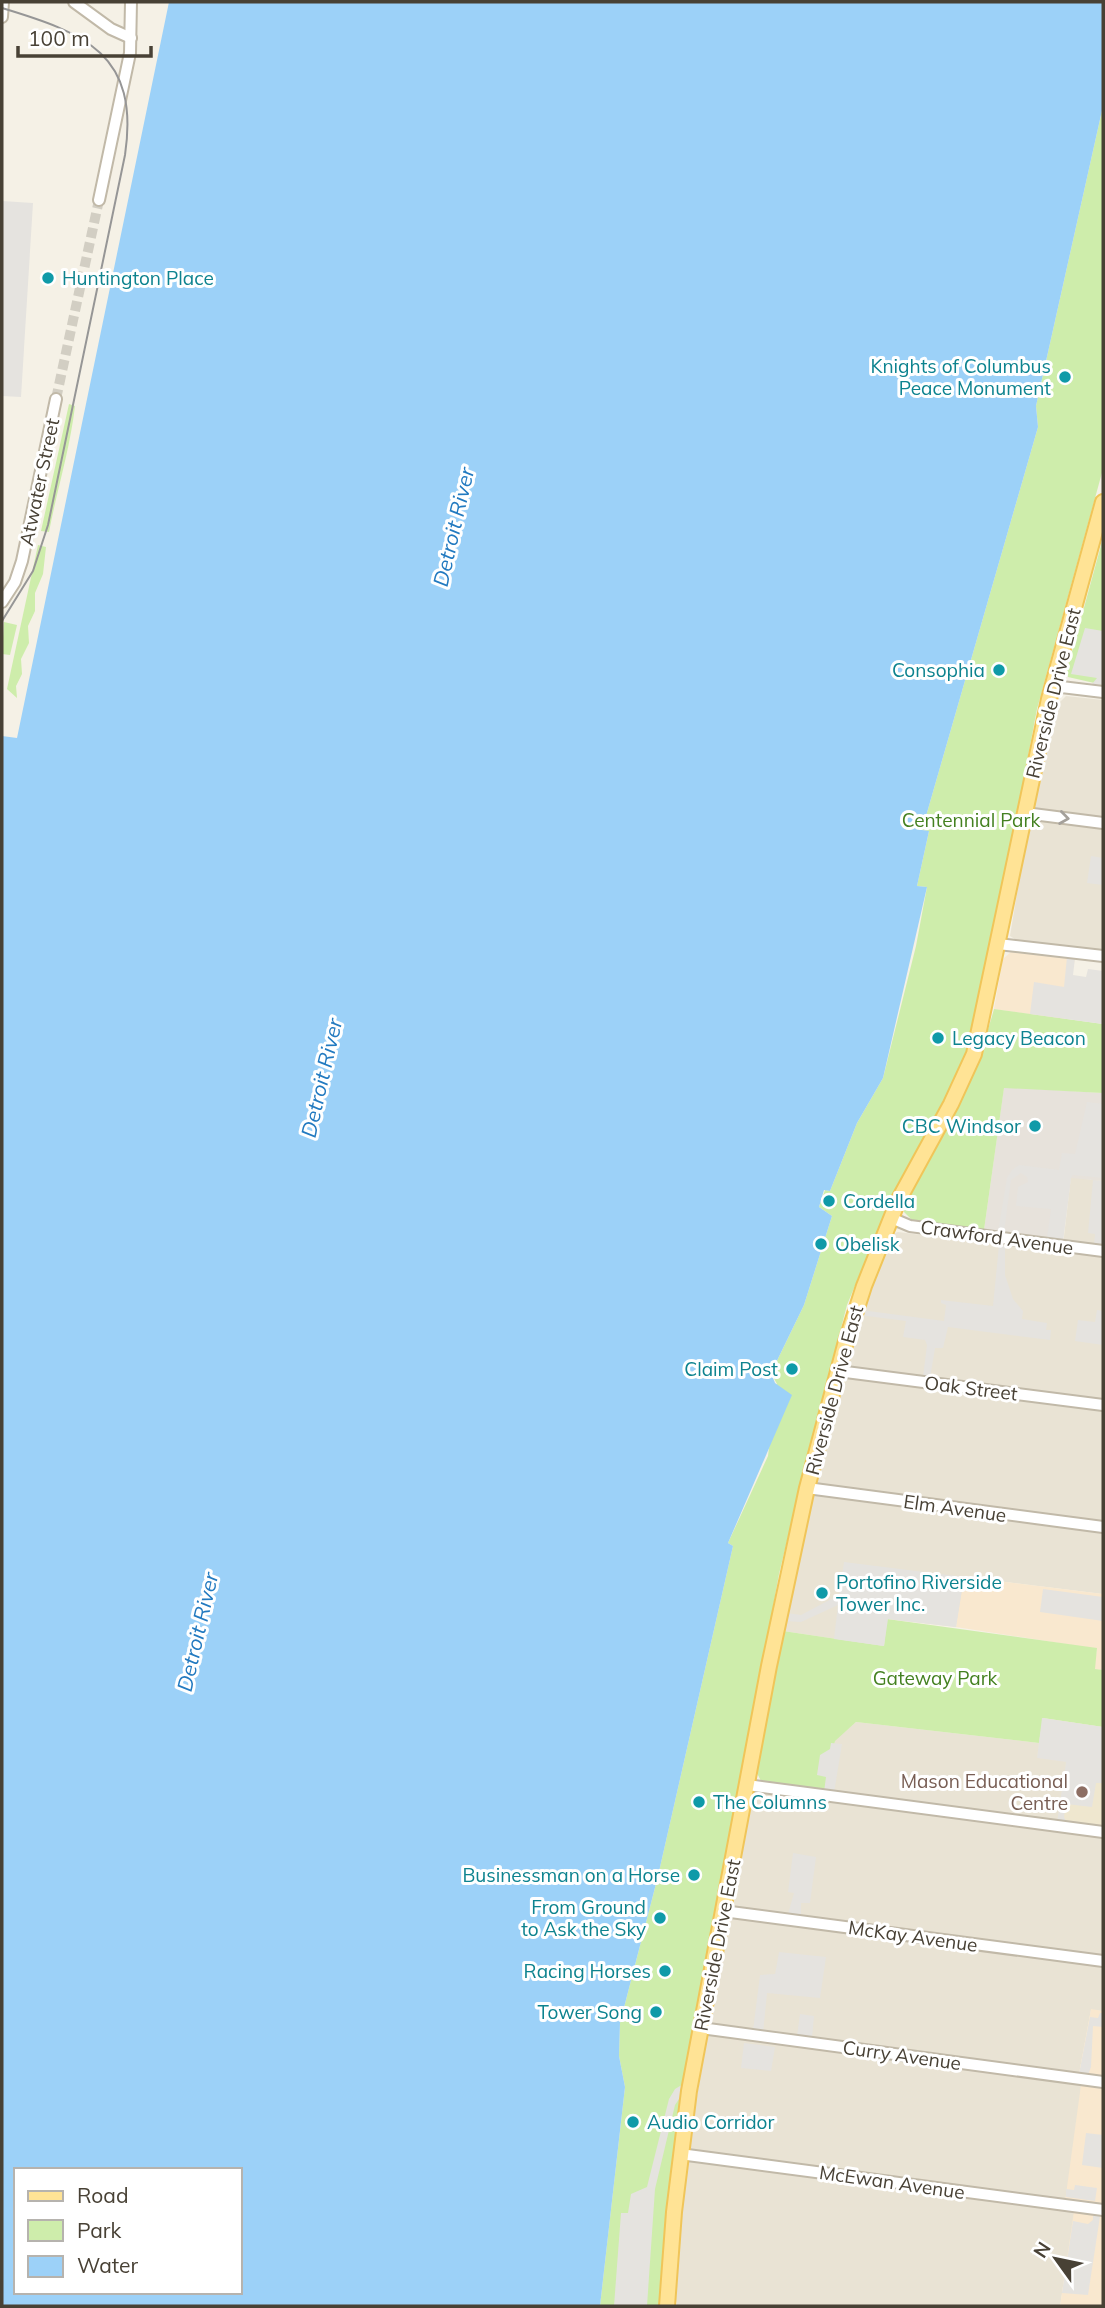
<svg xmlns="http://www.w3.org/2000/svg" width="1105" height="2308" font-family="Mulish,sans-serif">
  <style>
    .residential { fill: #e9e3d4 }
    .commercial { fill: #f9e8cf }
    .industrial { fill: #e7e2db }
    .education { fill: #efe7cf }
    .green { fill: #ceedab }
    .parking { fill: #e5e3df }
    .water { fill: #9cd1f8; fill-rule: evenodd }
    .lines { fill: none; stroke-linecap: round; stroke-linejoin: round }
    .minor-tunnel { stroke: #d2cec3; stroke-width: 10; stroke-dasharray: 10 5; stroke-linecap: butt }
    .minor-casing { stroke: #c1b9a8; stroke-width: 14 }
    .major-casing { stroke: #f0c559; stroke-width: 18 }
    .minor { stroke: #fff; stroke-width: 10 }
    .major { stroke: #ffe395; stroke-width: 14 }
    .tram { stroke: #969696; stroke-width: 2 }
    .oneway { stroke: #a4a09a }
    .culture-dot { fill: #0f9aa8; stroke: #fff; stroke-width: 2.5 }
    .education-dot { fill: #8d6e63; stroke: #fff; stroke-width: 2.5 }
    .labels { text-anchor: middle; stroke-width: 6; stroke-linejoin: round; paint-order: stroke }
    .culture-label { font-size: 19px; fill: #0d838f; stroke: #fff; text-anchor: end }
    .street-label { font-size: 19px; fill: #484135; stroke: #fff }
    .park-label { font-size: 19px; fill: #448121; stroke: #fff }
    .education-label { font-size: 19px; fill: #785e54; stroke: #fff; text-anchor: end }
    .water-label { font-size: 21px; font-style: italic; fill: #227ac0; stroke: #fff }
  </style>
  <rect width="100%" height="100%" fill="#f5f1e6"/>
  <g class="residential">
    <path d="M1066 696 1103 700V951L1018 941 1010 936 1028 827 1059 703Z"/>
    <path d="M1071 1177 1103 1181V1594L965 1577 956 1627 888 1619 884 1646 783 1631 811 1504 861 1310 892 1234 898 1232 1062 1253Z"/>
    <path d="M856 1722 1039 1743 1066 1762 1103 1828V2011L1091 2010 1079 2074 1081 2085 1075 2210 1060 2306H677L675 2293 689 2141 750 1797 755 1793 822 1801 835 1740Z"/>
  </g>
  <g class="commercial">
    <path d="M1012 951 1075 958 1064 1019 994 1009 1003 959Z"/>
    <path d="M964 1577 1103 1594V1670L1094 1669 1097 1649 956 1627Z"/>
    <path d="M1091 2009 1103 2011V2306H1060L1074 2211 1064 2209 1081 2085 1079 2074Z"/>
  </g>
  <path class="industrial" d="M1004 1087 1103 1093V1181L1071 1178 1063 1240 984 1230Z"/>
  <path class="education" d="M1042 1718 1103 1727V1828L1057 1822 1066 1762 1037 1758Z"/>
  <g class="green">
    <path d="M1103 106V469L1037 709 980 1008 965 1055 947 1096 893 1194 847 1305 799 1491 779 1574 734 1822 662 2306H600L625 2087 619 2056 620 2023 658 1876 733 1546 728 1543 768 1456 777 1384 771 1373 804 1305 832 1216 819 1207 825 1190 830 1191 857 1123 883 1078 916 946 927 887 917 886 929 831 922 830 1038 427 1036 406Z"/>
    <path d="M69 404 75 406C70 449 57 490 49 532L41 531Z"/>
    <path d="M1103 538V685L1068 677 1067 670Z"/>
    <path d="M38 545 46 547 43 574 35 593V611L28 626 29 643 21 659 22 674 16 686 17 698 7 689Z"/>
    <path d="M4 622 17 625 10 655 2 654Z"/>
    <path d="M994 1009 1103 1024V1093L1004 1088 984 1230 912 1220 904 1212V1206C938 1142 975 1080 994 1009Z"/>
    <path d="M887 1619 1097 1648 1095 1669 1103 1670V1727L1043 1718 1039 1743 856 1722 835 1741 824 1792 762 1783 756 1771 783 1631 884 1646Z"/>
  </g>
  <g class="parking">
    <path d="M2 201 33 203 21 397 2 396Z"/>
    <path d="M1085 628 1103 631V685L1092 684 1097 678 1071 674Z"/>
    <path d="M1091 856 1103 858V885L1087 883Z"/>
    <path d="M1067 957 1075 958 1073 975 1086 977 1088 969 1103 971V1024L1030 1014 1034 982 1064 987Z"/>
    <path d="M1087 1102 1103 1104V1178L1073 1175 1071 1177 1063 1240 1047 1238 1051 1209 1016 1206 1018 1187 1028 1182 1027 1177 1021 1173 1011 1180 1004 1232H998L1007 1178 1012 1170 1019 1165 1059 1170 1062 1153 1075 1154Z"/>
    <path d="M1093 1180 1103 1181V1245L1094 1244 1095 1234 1088 1233Z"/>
    <path d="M999 1245 1005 1246V1275L1013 1299 1023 1311 1022 1319 1047 1323 1046 1330H1051L1050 1340 948 1327 943 1348H935L930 1378 923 1377 927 1345 925 1340 903 1337 906 1321 859 1315 861 1310 944 1321 946 1305 941 1303V1300L993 1306Z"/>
    <path d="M1097 1310 1103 1311V1345L1075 1341 1078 1320 1095 1322Z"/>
    <path d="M844 1562 964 1577 956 1627 888 1619 884 1646 834 1639 838 1605 801 1622 785 1621 787 1613 801 1615 839 1595Z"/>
    <path d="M1043 1589 1103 1597V1621L1040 1612Z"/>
    <path d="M1042 1718 1103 1727 1102 1783H1096L1092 1807 1066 1804 1064 1817 1067 1823 1057 1822 1066 1762 1037 1758Z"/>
    <path d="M831 1743 842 1744 834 1793 824 1792 826 1777 817 1775 820 1755 830 1749Z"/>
    <path d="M793 1853 816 1857 810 1903H801V1916L788 1914 794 1893 788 1892Z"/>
    <path d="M779 1952 826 1957 820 1998 767 1993 763 2033 753 2031 760 1975 775 1974Z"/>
    <path d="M1100 2013H1103V2027L1093 2026 1091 2067 1088 2075 1079 2074 1090 2017 1098 2018Z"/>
    <path d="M800 2014 814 2016 812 2038 797 2036Z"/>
    <path d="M744 2043 775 2047 771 2071 741 2068Z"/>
    <path d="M685 2083 682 2101 679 2099 675 2105 655 2189 647 2306H614L621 2213H628L631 2194 647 2187 669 2099 675 2089Z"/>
    <path d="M1086 2133 1103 2135V2168L1082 2165Z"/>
    <path d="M1075 2185 1097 2188 1095 2201 1066 2197V2189L1074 2190Z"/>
    <path d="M1093 2216H1100L1099 2223 1088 2295 1062 2293 1073 2221 1088 2224 1093 2220Z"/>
  </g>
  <path class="water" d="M169 2H1103V106L1036 406 1038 427 922 830 929 831 917 886 927 887 883 1078 857 1123 830 1191 824 1190 819 1207 832 1216 804 1305 771 1373 775 1383 792 1395 728 1543 733 1546 658 1876 620 2023 619 2056 625 2087 600 2306H2V736L17 738ZM16 2170H240V2292H16Z"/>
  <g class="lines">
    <path class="minor-tunnel" d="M56 399 99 200"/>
    <defs>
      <g id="minor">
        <path d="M74 2 111 29 131 38"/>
        <path d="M2 17 3 2"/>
        <path d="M99 200 130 53 131 2"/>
        <path d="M2 602 15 582 22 561 56 399"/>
        <path d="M1053 686 1103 692"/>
        <path d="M1025 813 1103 823"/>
        <path d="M998 944 1103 956"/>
        <path d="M891 1218 910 1226 1103 1251"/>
        <path d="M838 1371 1103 1405"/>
        <path d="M807 1488 1103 1527"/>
        <path d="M747 1785 1103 1832"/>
        <path d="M723 1911 1103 1961"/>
        <path d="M701 2028 1103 2082"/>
        <path d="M680 2154 1103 2210"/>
      </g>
      <path id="major" d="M667 2306 674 2212 689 2091 769 1666 807 1488 845 1345 864 1286 898 1201 951 1104 974 1054 1049 699 1103 502"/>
    </defs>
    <use href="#minor" class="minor-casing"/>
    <use href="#major" class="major-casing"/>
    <use href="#minor" class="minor"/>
    <use href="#major" class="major"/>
    <path class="tram" d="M2 8C85 33 140 54 125 155L48 525 33 571 2 621"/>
  </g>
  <defs><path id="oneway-chevron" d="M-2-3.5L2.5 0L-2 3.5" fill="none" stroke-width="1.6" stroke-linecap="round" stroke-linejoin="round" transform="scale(1.75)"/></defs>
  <use class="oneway" href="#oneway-chevron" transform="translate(1064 818) rotate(8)"/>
  <g class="culture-dot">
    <circle cx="48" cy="278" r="7"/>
    <circle cx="1065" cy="377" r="7"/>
    <circle cx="999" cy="670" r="7"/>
    <circle cx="938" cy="1038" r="7"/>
    <circle cx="1035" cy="1126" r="7"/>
    <circle cx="829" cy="1201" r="7"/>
    <circle cx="821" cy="1244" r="7"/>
    <circle cx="792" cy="1369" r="7"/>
    <circle cx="822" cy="1593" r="7"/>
    <circle cx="699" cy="1802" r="7"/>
    <circle cx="694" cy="1875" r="7"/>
    <circle cx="660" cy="1918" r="7"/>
    <circle cx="665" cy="1971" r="7"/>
    <circle cx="656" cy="2012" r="7"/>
    <circle cx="633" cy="2122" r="7"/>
  </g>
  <circle class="education-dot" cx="1082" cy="1792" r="7"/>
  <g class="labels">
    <g class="culture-label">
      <text x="62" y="285" text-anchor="start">Huntington Place</text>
      <text x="1051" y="373">Knights of Columbus<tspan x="1051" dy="22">Peace Monument</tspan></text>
      <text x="985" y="677">Consophia</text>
      <text x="952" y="1045" text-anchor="start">Legacy Beacon</text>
      <text x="1021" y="1133">CBC Windsor</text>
      <text x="843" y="1208" text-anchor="start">Cordella</text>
      <text x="835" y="1251" text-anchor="start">Obelisk</text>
      <text x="778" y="1376">Claim Post</text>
      <text x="836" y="1589" text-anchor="start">Portofino Riverside<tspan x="836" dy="22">Tower Inc.</tspan></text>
      <text x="713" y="1809" text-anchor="start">The Columns</text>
      <text x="680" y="1882">Businessman on a Horse</text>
      <text x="646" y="1914">From Ground<tspan x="646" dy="22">to Ask the Sky</tspan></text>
      <text x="651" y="1978">Racing Horses</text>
      <text x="642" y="2019">Tower Song</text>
      <text x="647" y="2129" text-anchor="start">Audio Corridor</text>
    </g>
    <g class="street-label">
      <text transform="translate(39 482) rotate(-78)" y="7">Atwater Street</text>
      <text transform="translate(1053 693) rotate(-76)" y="7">Riverside Drive East</text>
      <text transform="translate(997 1237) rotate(8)" y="7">Crawford Avenue</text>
      <text transform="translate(971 1388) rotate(7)" y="7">Oak Street</text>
      <text transform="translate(834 1390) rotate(-75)" y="7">Riverside Drive East</text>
      <text transform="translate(955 1508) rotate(8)" y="7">Elm Avenue</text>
      <text transform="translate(913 1936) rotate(8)" y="7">McKay Avenue</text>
      <text transform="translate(717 1945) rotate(-79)" y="7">Riverside Drive East</text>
      <text transform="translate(902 2055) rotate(8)" y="7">Curry Avenue</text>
      <text transform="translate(892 2182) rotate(8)" y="7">McEwan Avenue</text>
    </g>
    <g class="park-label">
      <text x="971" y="827">Centennial Park</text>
      <text x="935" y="1685">Gateway Park</text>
    </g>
    <g class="education-label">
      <text x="1068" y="1788">Mason Educational<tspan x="1068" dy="22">Centre</tspan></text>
    </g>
    <g class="water-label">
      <text transform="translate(454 527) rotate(-77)" y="7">Detroit River</text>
      <text transform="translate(322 1078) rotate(-77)" y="7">Detroit River</text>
      <text transform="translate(198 1632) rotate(-77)" y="7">Detroit River</text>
    </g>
  </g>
  <rect width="1105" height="2308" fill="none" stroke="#484135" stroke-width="7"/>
  <rect x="14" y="2168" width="228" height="126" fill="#ffffff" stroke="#b6b3ae" stroke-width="2"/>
  <rect x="28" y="2191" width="35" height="10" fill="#ffe395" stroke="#b6b3ae" stroke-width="2"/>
  <text x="77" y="2203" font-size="21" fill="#484135">Road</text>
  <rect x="28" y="2220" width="35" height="21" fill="#ceedab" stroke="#b6b3ae" stroke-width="2"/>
  <text x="77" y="2238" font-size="21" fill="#484135">Park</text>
  <rect x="28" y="2256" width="35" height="21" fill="#9cd1f8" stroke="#b6b3ae" stroke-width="2"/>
  <text x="77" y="2273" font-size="21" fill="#484135">Water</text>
  <g transform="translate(1056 2259) rotate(303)" stroke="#ffffff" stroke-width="5" paint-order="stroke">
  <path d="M0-5L12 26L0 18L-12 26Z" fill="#484135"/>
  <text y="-10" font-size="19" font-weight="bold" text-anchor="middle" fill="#484135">N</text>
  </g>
  <path d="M18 46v10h133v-10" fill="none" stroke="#484135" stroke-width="3.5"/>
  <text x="28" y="46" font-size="21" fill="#484135" stroke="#ffffff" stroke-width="5" paint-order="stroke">100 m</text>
</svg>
